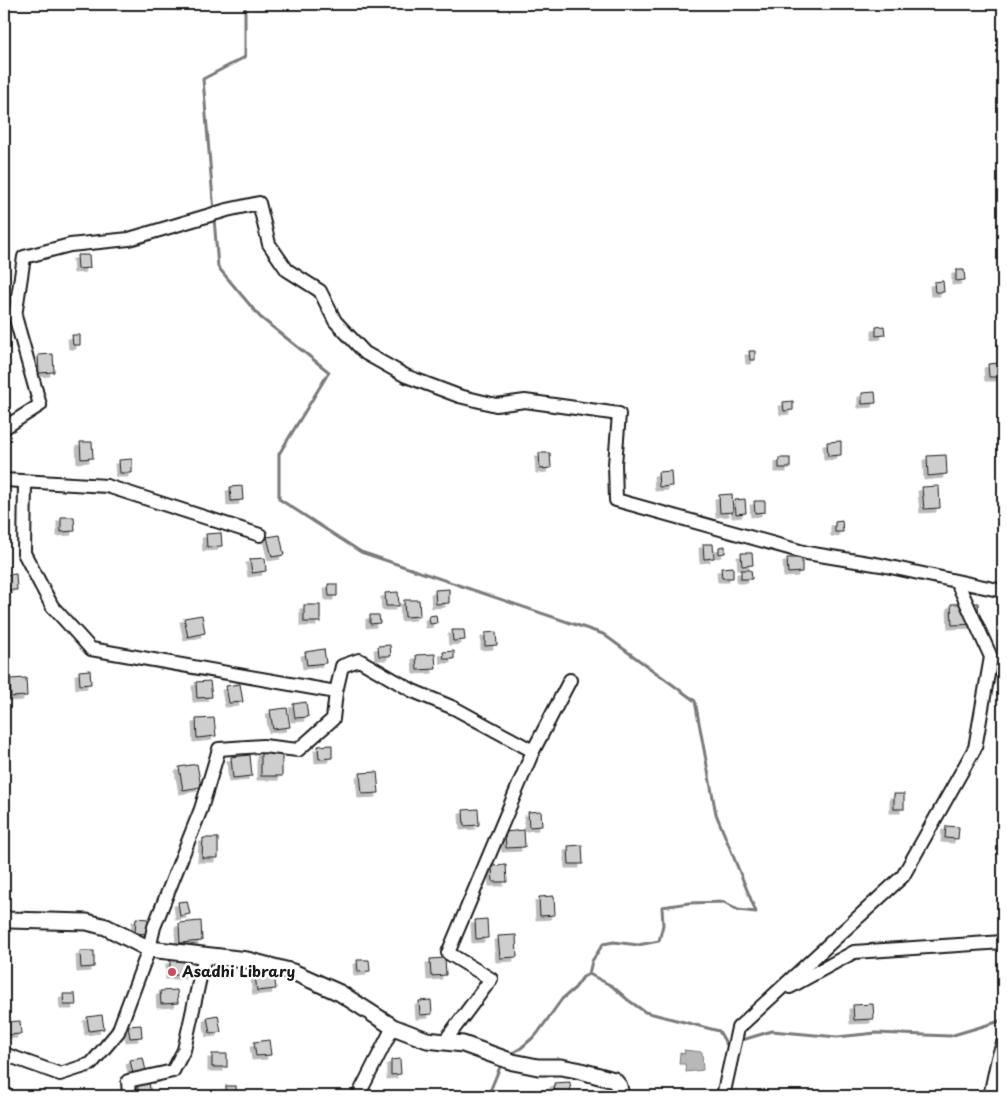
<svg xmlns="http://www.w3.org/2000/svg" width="1007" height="1100" font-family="'Playpen Sans',sans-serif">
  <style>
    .water { fill: #b8b8b8; stroke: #7a7a7a }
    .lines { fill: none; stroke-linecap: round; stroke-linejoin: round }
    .stream { stroke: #7a7a7a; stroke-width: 3 }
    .building { fill: #cecece; stroke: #1c1c1c; filter: url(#shadow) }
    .minor-casing { stroke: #1c1c1c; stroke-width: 16 }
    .tertiary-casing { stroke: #1c1c1c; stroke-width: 19 }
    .minor { stroke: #fff; stroke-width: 12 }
    .tertiary { stroke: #fff; stroke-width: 15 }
    .poi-dot { fill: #d1495b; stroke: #fff; stroke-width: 2 }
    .labels { text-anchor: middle; stroke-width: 5; stroke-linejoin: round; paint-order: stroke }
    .poi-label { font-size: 15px; font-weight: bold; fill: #1c1c1c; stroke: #fff; text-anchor: start }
  </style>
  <defs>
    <filter id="shadow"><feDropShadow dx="-4" dy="4" stdDeviation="0" flood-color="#0004"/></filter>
  </defs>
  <rect width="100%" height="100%" fill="#fff"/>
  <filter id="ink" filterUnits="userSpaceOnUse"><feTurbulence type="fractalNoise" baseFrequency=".02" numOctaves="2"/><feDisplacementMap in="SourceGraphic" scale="10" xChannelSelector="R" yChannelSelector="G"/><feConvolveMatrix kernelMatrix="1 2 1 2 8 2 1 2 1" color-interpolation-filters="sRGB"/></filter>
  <g filter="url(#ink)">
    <path class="water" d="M684 1050 702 1052 703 1070 686 1072 685 1064H679L680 1053 685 1054Z"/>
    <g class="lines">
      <g class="stream">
        <path d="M214 212 203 79 245 57V4"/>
        <path d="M214 218 218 267 260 317 329 372 279 454V499L361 552 603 634 695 701 716 814 756 912 738 910 724 902 689 903 662 907 663 925 659 941 638 945 614 942 603 944 592 961 589 974 583 977 575 988 562 999 537 1034 521 1048 509 1055"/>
        <path d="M589 974 612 986 628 1000 645 1012 719 1031 727 1045 730 1044"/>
        <path d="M739 1041 772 1031 837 1037 876 1033 950 1036 997 1022 1003 1019"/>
        <path d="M488 1096 500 1067"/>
      </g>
    </g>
    <g class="building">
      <path d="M77 255H89L90 268 78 269Z"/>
      <path d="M956 270H964L965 280 956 281Z"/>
      <path d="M943 281 944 292H935L934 282Z"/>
      <path d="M884 326 885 335 876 336V327Z"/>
      <path d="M72 335H80V345H73Z"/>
      <path d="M749 351H755V360H750Z"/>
      <path d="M53 354 54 372 39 373 38 355Z"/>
      <path d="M1000 363 1001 377H989L988 364Z"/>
      <path d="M875 392 876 403 862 404V393Z"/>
      <path d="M793 401V410L784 411 783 402Z"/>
      <path d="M841 441V455L828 456 827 442Z"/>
      <path d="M80 442H92L93 458 81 459Z"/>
      <path d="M539 453H550L551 468 540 469Z"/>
      <path d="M946 455 947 474 928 476 927 456Z"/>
      <rect x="779" y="458" width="11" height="10"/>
      <path d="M132 459V473H120L119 460Z"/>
      <path d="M671 471 672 486 659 487 658 472Z"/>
      <path d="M242 486 243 500 231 501 230 487Z"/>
      <path d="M939 486 940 508 924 509 922 487Z"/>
      <path d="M732 494 733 512 720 513 719 495Z"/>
      <path d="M745 499 746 513 736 514 735 500Z"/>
      <path d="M754 501H765V512L755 513Z"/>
      <path d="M61 517H74L75 531 61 532Z"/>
      <path d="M842 521 843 532H835V522Z"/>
      <path d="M221 533 222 546 207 547 206 534Z"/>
      <path d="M280 535 284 555 272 557 267 537Z"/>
      <path d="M703 544H713L714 558 704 559Z"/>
      <path d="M725 546V553L719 554V547Z"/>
      <path d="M741 553H752L753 565 742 566Z"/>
      <path d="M265 558 266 571 252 573 250 559Z"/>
      <path d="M787 558H802V572L788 573Z"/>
      <path d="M733 567V578H722L721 568Z"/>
      <path d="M741 570H751L752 579H741Z"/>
      <path d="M16 574 17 590H5L4 575Z"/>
      <path d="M328 584H337V596H329Z"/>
      <path d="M449 589V603L436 604 435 590Z"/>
      <path d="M398 592 399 606H386L385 593Z"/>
      <path d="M404 600H419L420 616 405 617Z"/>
      <path d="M978 603 979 624 952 625 951 604Z"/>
      <rect x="304" y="605" width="16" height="17"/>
      <path d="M202 615 205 633 188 637 184 618Z"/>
      <path d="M370 615H379L380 623 370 624Z"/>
      <path d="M436 615 437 623 430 624 429 616Z"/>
      <path d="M452 630H464L465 640 453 641Z"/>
      <path d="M496 632 497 645 485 646V633Z"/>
      <path d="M390 645 391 656H379L378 646Z"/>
      <path d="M324 649 326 663 307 665 305 652Z"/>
      <path d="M454 651V659H444L443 652Z"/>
      <path d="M435 654 436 669 417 670 416 655Z"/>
      <path d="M90 670 91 684 80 685 79 671Z"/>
      <path d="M26 678 27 696 11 697 10 679Z"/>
      <path d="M210 681 212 697 197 698 196 682Z"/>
      <path d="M240 684 243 702 229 703 226 686Z"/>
      <path d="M306 702 308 717 295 718 293 704Z"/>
      <path d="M287 708 290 727 273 729 270 710Z"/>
      <path d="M214 718 216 736 197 738 196 719Z"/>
      <path d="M332 745V758L319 759 318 746Z"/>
      <rect x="261" y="752" width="21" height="24"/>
      <path d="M250 755 252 776 233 778 231 757Z"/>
      <path d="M197 764 201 787 183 790 179 767Z"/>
      <path d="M377 772 379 793 362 794 360 773Z"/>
      <rect x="894" y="794" width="10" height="15"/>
      <path d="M478 809 479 825 464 826 463 810Z"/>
      <path d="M541 811 542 826 529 827 528 812Z"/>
      <path d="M946 826 959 827 958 839 945 838Z"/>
      <path d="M524 830 525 847 506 848 505 832Z"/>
      <path d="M203 838H218V858H202Z"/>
      <path d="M582 845 583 864H569L568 846Z"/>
      <path d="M506 865 507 882H493L492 866Z"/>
      <path d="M554 896 555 915 540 916 539 897Z"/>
      <path d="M187 901 190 914 180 916 178 902Z"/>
      <path d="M136 918 148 919 147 934 135 933Z"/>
      <path d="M487 919 488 938 476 939 475 920Z"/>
      <path d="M201 921 202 941 180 943 179 923Z"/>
      <path d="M516 935 517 957 500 958 498 936Z"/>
      <path d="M80 951H94V967L81 968Z"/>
      <path d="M445 958 446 975 431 976 430 959Z"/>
      <rect x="170" y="960" width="19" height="15"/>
      <path d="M357 960H369L370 971 358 972Z"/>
      <path d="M274 973 276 989 257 991 255 975Z"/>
      <path d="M177 990 178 1003 161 1004 160 991Z"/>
      <path d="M63 994H75L76 1005H64Z"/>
      <path d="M431 1000 432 1014 420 1015 419 1001Z"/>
      <path d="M873 1004 874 1019 854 1020 853 1005Z"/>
      <path d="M102 1015 104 1029 89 1031 87 1017Z"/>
      <path d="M218 1015 221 1032 210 1033 207 1017Z"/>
      <path d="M20 1021 21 1034 6 1035 5 1022Z"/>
      <path d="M141 1025 142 1037 130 1038 128 1026Z"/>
      <path d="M269 1040 271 1055 256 1056 254 1042Z"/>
      <rect x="212" y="1054" width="15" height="13"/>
      <path d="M143 1058 146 1071 133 1074 130 1060Z"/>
      <path d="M400 1059 401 1074 391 1075V1060Z"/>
      <path d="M149 1082 151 1096H139L137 1084Z"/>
      <path d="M570 1082 571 1096H555L554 1083Z"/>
      <rect x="226" y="1086" width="10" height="10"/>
      <path d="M946 1091 956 1096H943Z"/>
      <rect x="268" y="1092" width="13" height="4"/>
    </g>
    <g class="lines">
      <defs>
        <g id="minor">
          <path d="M4 428 40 405 15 316 24 257 70 245 129 239 227 210 259 203 269 244 287 270 320 291 335 321 365 353 406 376 459 396 496 405 525 401 619 414 615 464 616 500 807 553 881 565 1003 591"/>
          <path d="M4 480 107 486 260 535"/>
          <path d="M25 482 24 553 52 606 91 649 336 692"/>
          <path d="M790 987 854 952 1003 942"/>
          <path d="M444 1042 491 979 448 953 533 751"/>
          <path d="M4 1054 60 1074 91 1064 118 1032 149 949 154 927 201 809 219 749 263 746 298 750 333 719 336 692 342 666 359 660 413 691 454 708 533 751 570 680"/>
          <path d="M129 1096 128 1081 173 1071 184 1050 205 955"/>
          <path d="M358 1096 393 1027"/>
          <path d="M723 1096 738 1028 903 876 975 748 991 657 957 582"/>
          <path d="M990 1096 998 1058 1003 1043"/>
        </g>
        <path id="tertiary" d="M4 918 9 920 87 922 106 927 149 949 247 960 293 972 340 993 393 1027 427 1040 463 1044 513 1062 538 1067H561L577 1070 614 1080 619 1086 621 1096"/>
      </defs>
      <use href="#minor" class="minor-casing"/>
      <use href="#tertiary" class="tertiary-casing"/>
      <use href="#minor" class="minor"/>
      <use href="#tertiary" class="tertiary"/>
    </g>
  </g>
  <circle class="poi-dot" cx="172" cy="972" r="5"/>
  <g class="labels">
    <g class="poi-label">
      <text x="182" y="977">Asadhi Library</text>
    </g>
  </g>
  <rect width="1007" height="1100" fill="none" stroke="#fff" stroke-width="20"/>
  <rect x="10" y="10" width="987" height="1080" fill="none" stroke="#1c1c1c" stroke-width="2" filter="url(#ink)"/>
</svg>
